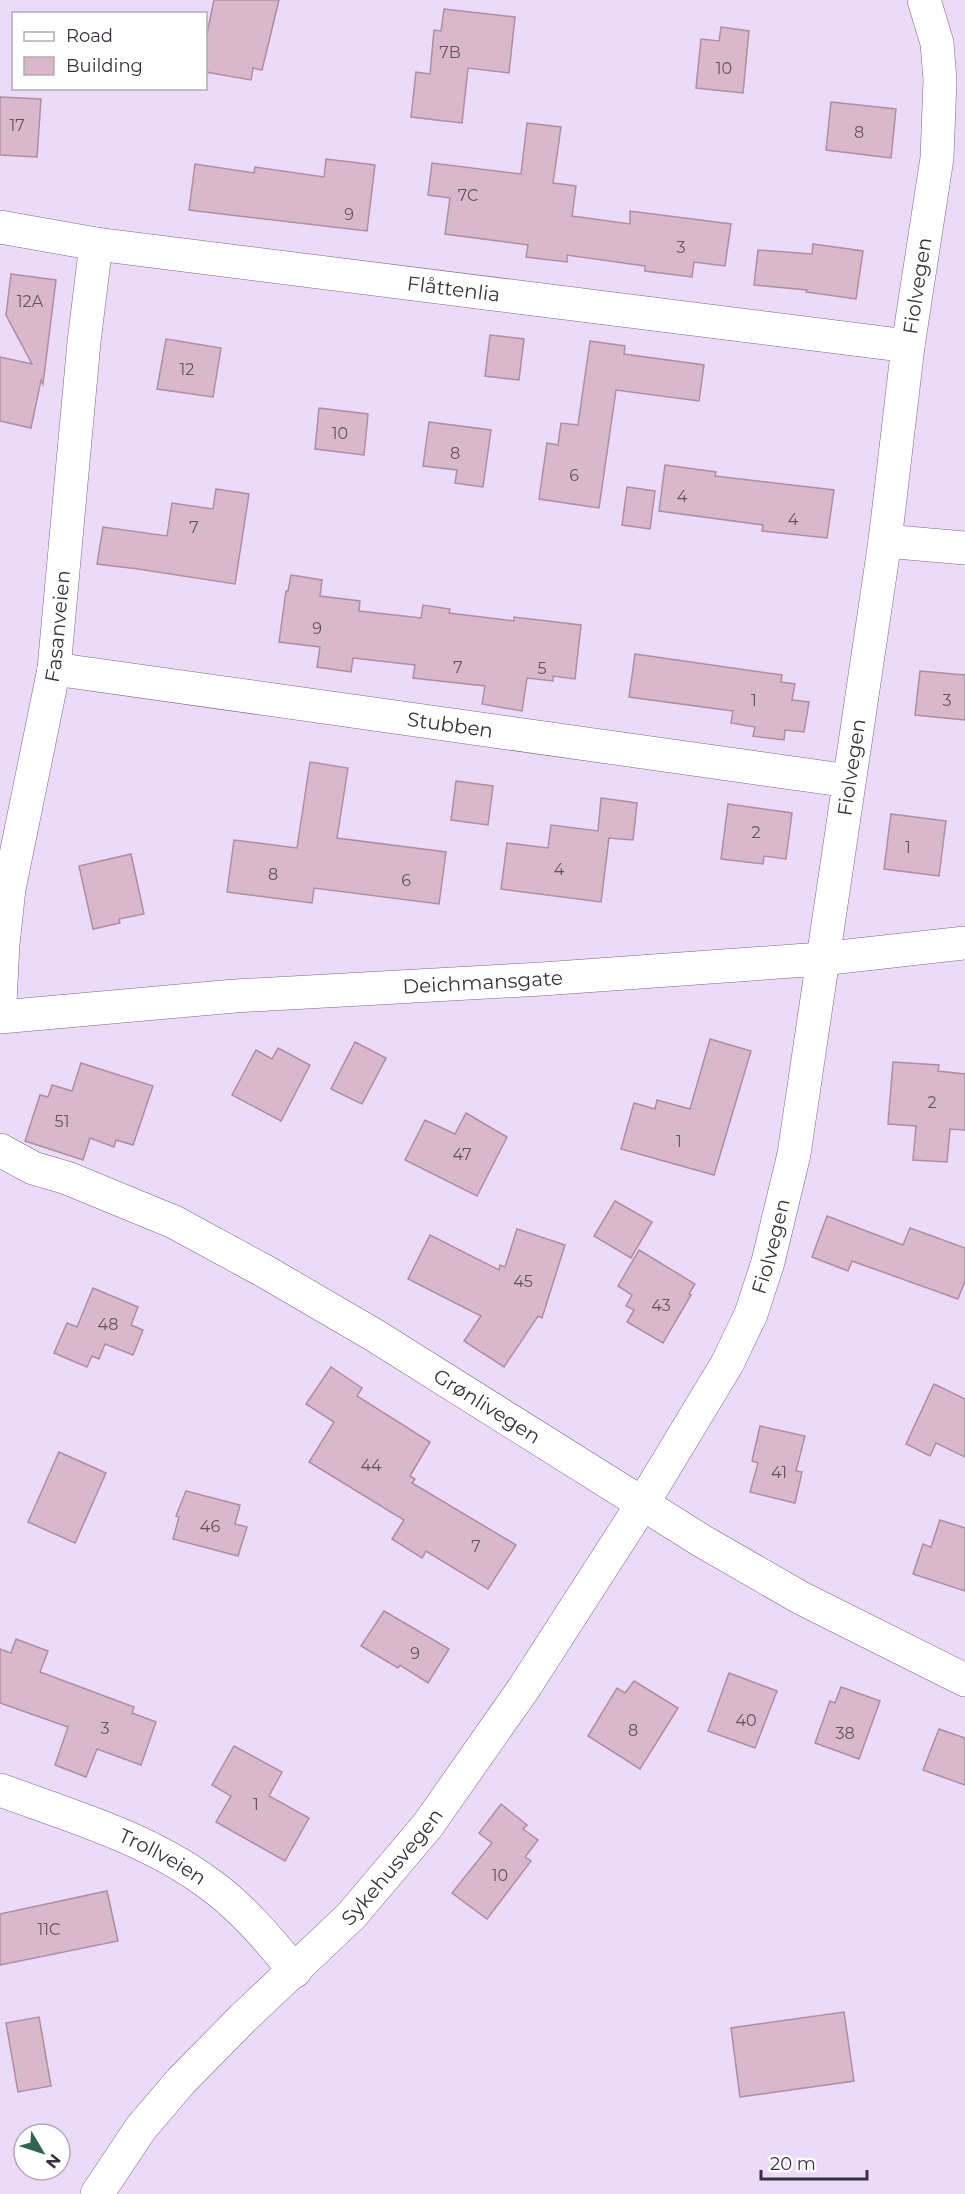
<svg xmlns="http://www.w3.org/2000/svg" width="965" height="2194" font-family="Montserrat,sans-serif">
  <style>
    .building { fill: #dab8cb; stroke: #ae8ea0; stroke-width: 1.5 }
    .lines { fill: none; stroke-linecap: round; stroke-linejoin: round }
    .minor-casing { stroke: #796984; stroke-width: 34 }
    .minor { stroke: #fff; stroke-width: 33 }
    .labels { text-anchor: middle; stroke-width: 4.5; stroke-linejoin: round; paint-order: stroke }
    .number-label { font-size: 16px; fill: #615461 }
    .street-label { font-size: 20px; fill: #39323e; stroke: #fff }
  </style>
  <rect width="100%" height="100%" fill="#ecdaf9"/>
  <g class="building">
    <path d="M214 0H279L262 70 253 68 251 80 206 72V38Z"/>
    <path d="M444 9 515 17 509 73 468 68 462 123 411 117 416 72 430 74 434 30 441 31Z"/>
    <path d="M721 27 749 31 743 93 696 88 701 39 719 41Z"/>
    <path d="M0 97 41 99 37 157 0 155Z"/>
    <path d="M831 102 896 109 891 158 826 150Z"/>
    <path d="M527 123 561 127 553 183 576 186 572 216 630 224V211L731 224 725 266 694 262 692 277 645 271V266L567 255V262L526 257 528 245 445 234 450 198 428 195 432 163 521 174Z"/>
    <path d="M326 159 375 165 367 231 189 210 195 164 254 173 255 167 324 177Z"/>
    <path d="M813 244 863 251 856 299 806 292 807 290 754 285 758 250 812 254Z"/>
    <path d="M11 274 56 280 43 384 41 380 31 428 0 421V357L32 364 6 315Z"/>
    <path d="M490 335 524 339 519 380 485 376Z"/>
    <path d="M166 339 221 348 213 397 157 389Z"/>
    <path d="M590 341 625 346 624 354 704 365 699 401 616 390 599 508 539 499 547 443 558 445 561 423 578 425Z"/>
    <path d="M319 408 368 414 364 455 315 449Z"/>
    <path d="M429 422 491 430 483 487 455 483 457 470 423 466Z"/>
    <path d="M665 465 716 472 715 476 834 490 827 538 762 531 763 525 659 511Z"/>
    <path d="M627 487 655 491 650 529 622 525Z"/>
    <path d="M216 489 249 494 235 584 138 569 97 564 103 527 167 536 172 503 213 509Z"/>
    <path d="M291 575 322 580 320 596 360 601 359 611 421 618 423 605 450 609 449 613 514 621V617L581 625 575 679 553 676V681L527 678 522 711 482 704 485 686 413 678 415 665 353 658 351 672 317 667 320 647 279 642 286 591H288Z"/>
    <path d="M635 654 782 675 781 682 795 684 792 700 809 702 804 732 785 730 784 740 753 736 755 727 731 723 733 711 629 697Z"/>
    <path d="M920 671 965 675V720L915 715Z"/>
    <path d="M310 762 348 768 337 838 446 852 439 904 314 888 312 903 227 892 234 840 297 848Z"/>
    <path d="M456 781 493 786 488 825 451 820Z"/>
    <path d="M601 798 637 803 633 840 609 838 601 902 501 889 507 843 548 848 551 825 598 831Z"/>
    <path d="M728 804 792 813 786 859 764 856 763 864 721 859Z"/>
    <path d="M891 814 946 821 939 876 884 869Z"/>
    <path d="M131 854 144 914 119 919 120 923 93 929 79 866Z"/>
    <path d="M710 1039 751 1051 714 1175 621 1149 634 1103 655 1109 657 1100 690 1109Z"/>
    <path d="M355 1042 386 1058 362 1104 331 1089Z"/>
    <path d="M278 1048 310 1065 281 1121 232 1095 256 1050 272 1059Z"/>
    <path d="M893 1062 939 1065 938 1071 965 1074V1130L950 1129 947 1162 913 1160 916 1126 888 1124Z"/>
    <path d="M81 1063 153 1086 133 1145 116 1140 114 1147 90 1138 83 1160 25 1141 40 1095 48 1097 52 1085 72 1091Z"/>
    <path d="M466 1113 507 1137 477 1196 405 1160 425 1120 455 1134Z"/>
    <path d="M615 1201 652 1222 631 1258 594 1236Z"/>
    <path d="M827 1216 903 1245 910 1228 965 1248V1281L958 1299 852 1261 848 1271 812 1257Z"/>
    <path d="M517 1229 565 1245 542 1318 538 1316 504 1367 464 1341 481 1316 408 1279 430 1235 499 1270 500 1265 505 1267Z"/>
    <path d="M639 1250 695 1284 689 1294 691 1295 663 1343 627 1322 634 1310 626 1306 632 1295 618 1286Z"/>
    <path d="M93 1288 138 1307 131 1325 143 1330 133 1355 105 1344 99 1359 92 1356 87 1367 54 1353 67 1323 77 1327Z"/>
    <path d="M331 1367 362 1388 357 1396 430 1442 410 1476 415 1479 412 1483 516 1545 488 1589 426 1551 422 1558 392 1539 404 1520 309 1462 334 1422 306 1404Z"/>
    <path d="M934 1384 965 1399V1457L936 1443 930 1456 906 1444Z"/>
    <path d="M760 1426 805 1436 796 1471 802 1472 795 1503 750 1492 758 1463 752 1461Z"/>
    <path d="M59 1452 106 1473 75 1543 28 1522Z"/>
    <path d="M186 1491 240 1505 235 1524 247 1527 238 1556 173 1539 179 1517 176 1516Z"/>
    <path d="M940 1520 965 1528V1591L913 1574 923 1544 931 1547Z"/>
    <path d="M384 1611 449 1649 428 1683 400 1665 398 1668 361 1646Z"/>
    <path d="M16 1639 48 1651 40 1672 134 1707 132 1713 156 1722 141 1765 97 1749 86 1777 55 1765 68 1727 0 1703V1649L11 1653Z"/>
    <path d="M729 1673 777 1691 755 1748 708 1731Z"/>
    <path d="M634 1681 678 1708 640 1769 588 1736 617 1688 625 1693Z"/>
    <path d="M841 1687 880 1701 859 1759 815 1743 830 1701 835 1703Z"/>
    <path d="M939 1729 965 1738V1785L923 1770Z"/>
    <path d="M234 1746 282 1772 269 1796 309 1818 285 1861 216 1822 231 1796 212 1785Z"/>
    <path d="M501 1804 527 1825 523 1829 538 1840 525 1857 531 1861 487 1919 452 1893 492 1843 479 1833Z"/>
    <path d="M107 1891 118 1941 0 1965V1914Z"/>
    <path d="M844 2012 854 2081 740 2097 731 2028Z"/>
    <path d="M39 2017 51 2086 18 2092 6 2023Z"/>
  </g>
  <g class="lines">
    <defs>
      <g id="minor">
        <path id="s1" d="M0 227 96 244 908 346"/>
        <path d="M885 541 965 548"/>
        <path id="s2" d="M54 669 849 781"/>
        <path id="s3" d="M0 1003 3 944 9 889 54 669 84 342 96 244"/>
        <path id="s4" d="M0 1017 235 996 542 979 821 959 965 943"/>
        <path id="s5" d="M0 1150 33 1168 67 1178 174 1222 266 1272 374 1335 702 1541 801 1598 965 1680"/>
        <path id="s6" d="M0 1790C71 1816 147 1838 208 1883 242 1907 268 1939 295 1971"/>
        <path id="s7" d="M97 2194 141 2128 181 2081 243 2018 351 1916 428 1825 524 1688 643 1503 727 1364 751 1314 768 1262 794 1154 885 541 908 346 937 158 940 80 937 43 924 0"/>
      </g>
    </defs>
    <use href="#minor" class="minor-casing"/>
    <use href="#minor" class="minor"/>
  </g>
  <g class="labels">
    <g class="number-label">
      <text x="450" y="58">7B</text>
      <text x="724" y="74">10</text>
      <text x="17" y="131">17</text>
      <text x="859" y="138">8</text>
      <text x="468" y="201">7C</text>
      <text x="349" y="220">9</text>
      <text x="681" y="253">3</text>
      <text x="30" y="307">12A</text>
      <text x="187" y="375">12</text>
      <text x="340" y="439">10</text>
      <text x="455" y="459">8</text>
      <text x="574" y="481">6</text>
      <text x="682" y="502">4</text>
      <text x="793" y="525">4</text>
      <text x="194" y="533">7</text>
      <text x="317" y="634">9</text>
      <text x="458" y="673">7</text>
      <text x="542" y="674">5</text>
      <text x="754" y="706">1</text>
      <text x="947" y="706">3</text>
      <text x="756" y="838">2</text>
      <text x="908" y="853">1</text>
      <text x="559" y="875">4</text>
      <text x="273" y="880">8</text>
      <text x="406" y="886">6</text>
      <text x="932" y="1108">2</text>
      <text x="62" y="1127">51</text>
      <text x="679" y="1147">1</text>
      <text x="462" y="1160">47</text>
      <text x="523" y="1287">45</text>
      <text x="661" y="1311">43</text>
      <text x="108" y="1330">48</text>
      <text x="371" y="1471">44</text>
      <text x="779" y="1478">41</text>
      <text x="210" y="1532">46</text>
      <text x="476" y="1552">7</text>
      <text x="415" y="1659">9</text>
      <text x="746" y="1726">40</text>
      <text x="105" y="1734">3</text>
      <text x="633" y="1736">8</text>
      <text x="845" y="1739">38</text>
      <text x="256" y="1810">1</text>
      <text x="500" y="1881">10</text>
      <text x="49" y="1935">11C</text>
    </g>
    <g class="street-label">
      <text dy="7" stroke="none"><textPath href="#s7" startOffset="2145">Fiolvegen</textPath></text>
      <text dy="7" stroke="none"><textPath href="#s1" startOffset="458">Flåttenlia</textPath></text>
      <text dy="7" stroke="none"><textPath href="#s3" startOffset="382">Fasanveien</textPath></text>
      <text dy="7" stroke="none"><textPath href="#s2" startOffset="400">Stubben</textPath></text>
      <text dy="7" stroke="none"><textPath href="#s7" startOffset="1659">Fiolvegen</textPath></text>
      <text dy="7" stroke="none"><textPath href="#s4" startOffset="484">Deichmansgate</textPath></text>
      <text dy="7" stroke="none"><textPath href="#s7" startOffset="1173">Fiolvegen</textPath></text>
      <text dy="7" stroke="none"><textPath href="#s5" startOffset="552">Grønlivegen</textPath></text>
      <text dy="7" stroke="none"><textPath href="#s6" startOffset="176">Trollveien</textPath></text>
      <text dy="7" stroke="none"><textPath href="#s7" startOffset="442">Sykehusvegen</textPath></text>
    </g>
  </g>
  <rect x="12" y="12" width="195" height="78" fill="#ffffff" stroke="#b0adb2" stroke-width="1.5"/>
  <rect x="24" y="32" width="30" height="9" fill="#ffffff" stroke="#b0adb2" stroke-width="1.5"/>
  <text x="66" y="42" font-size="18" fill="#39323e">Road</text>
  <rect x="24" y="57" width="30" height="18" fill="#dab8cb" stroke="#b0adb2" stroke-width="1.5"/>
  <text x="66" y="72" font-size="18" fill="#39323e">Building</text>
  <g transform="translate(42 2152) rotate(129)"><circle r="28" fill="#ffffff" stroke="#b0adb2" stroke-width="1.5"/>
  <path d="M0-4.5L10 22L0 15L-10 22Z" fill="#2e664d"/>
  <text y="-9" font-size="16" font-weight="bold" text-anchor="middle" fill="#39323e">N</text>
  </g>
  <path d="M761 2170v9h106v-9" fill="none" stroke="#39323e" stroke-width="3"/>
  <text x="770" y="2170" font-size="18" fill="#39323e" stroke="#ffffff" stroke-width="4.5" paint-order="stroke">20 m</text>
</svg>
